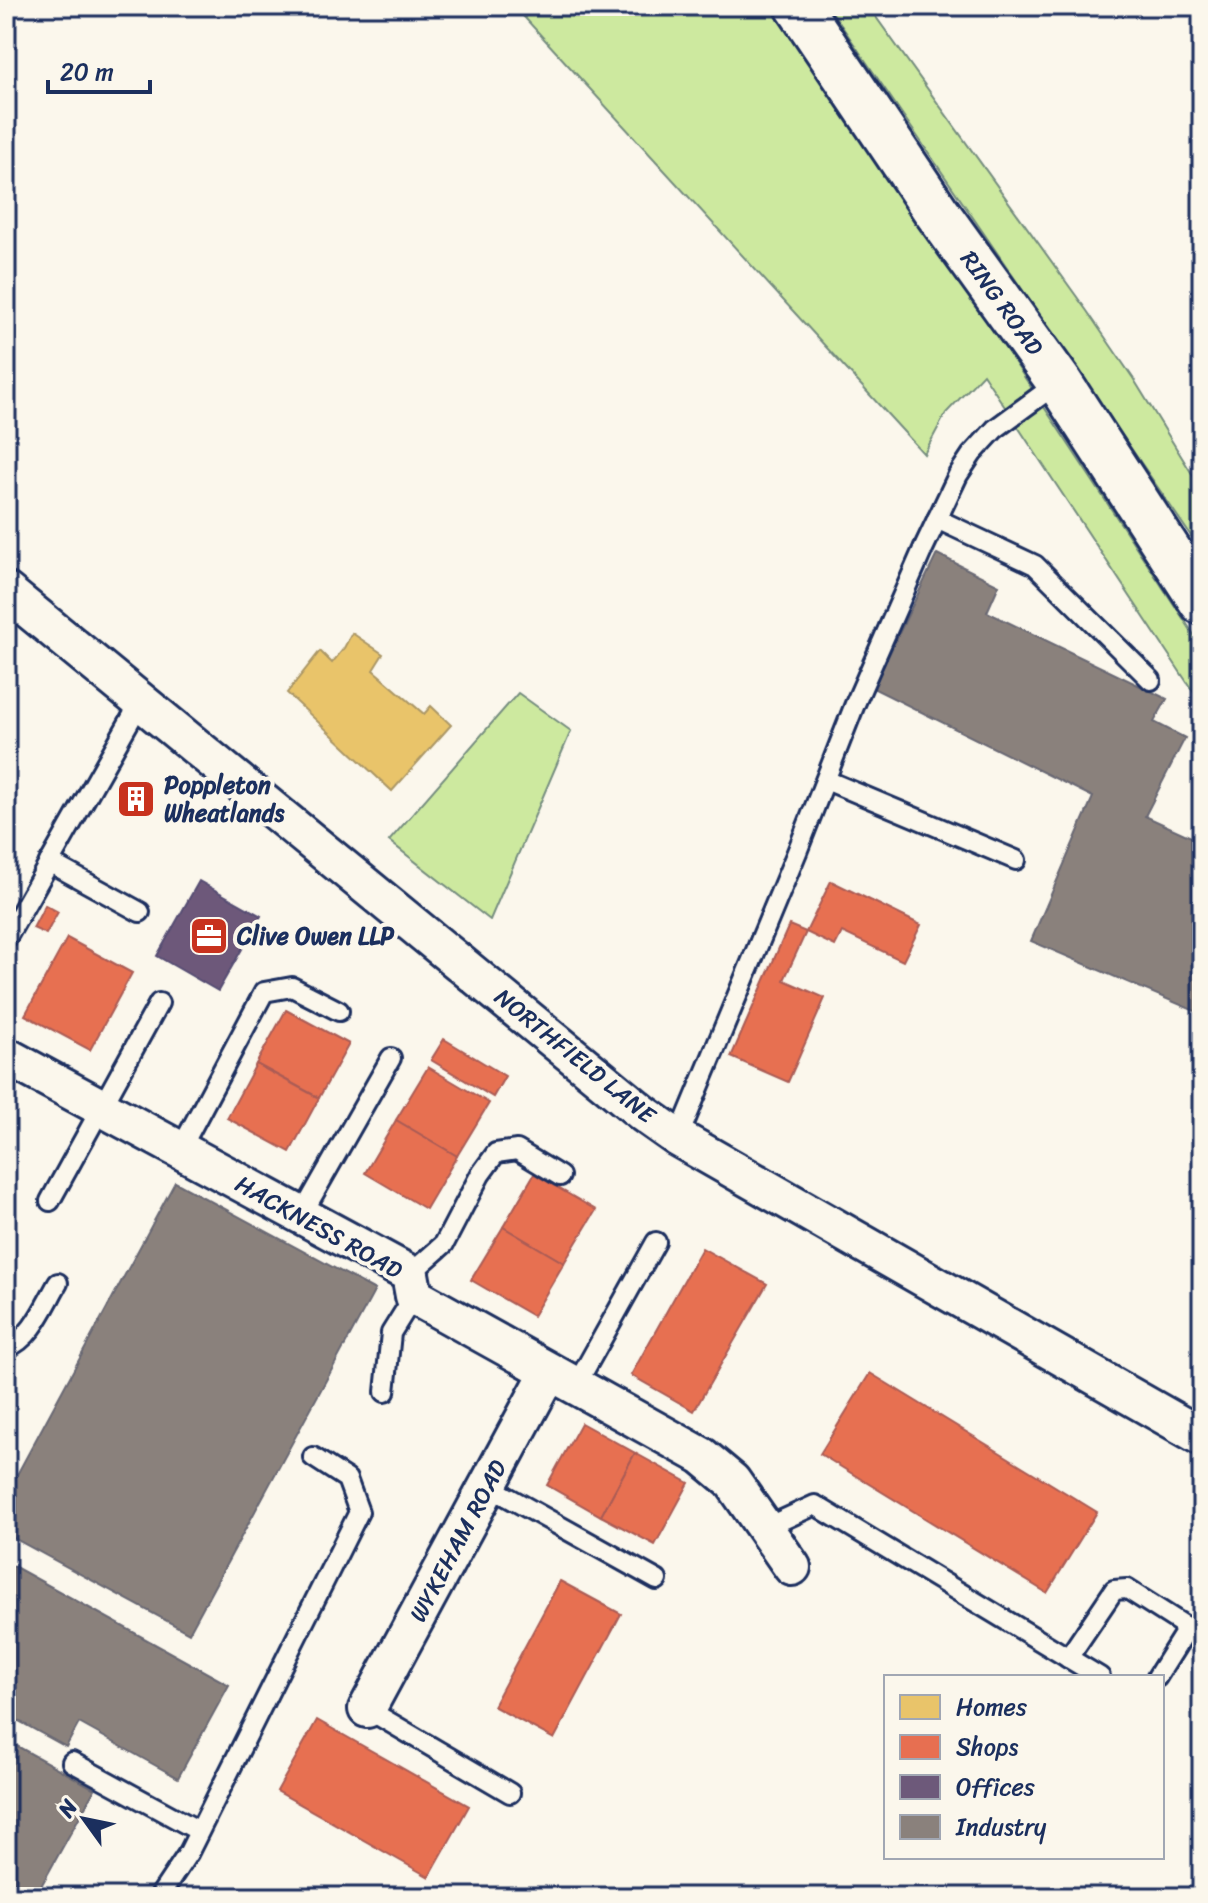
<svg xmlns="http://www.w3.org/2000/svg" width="1208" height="1903" font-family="Sriracha,sans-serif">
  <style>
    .green { fill: #cde99f; stroke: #748c7e; stroke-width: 2 }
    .homes { fill: #e9c46a; stroke: #ab9766; stroke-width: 2 }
    .shops { fill: #e76f51; stroke: #aa5c55; stroke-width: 2 }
    .offices { fill: #6d597a; stroke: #544c72; stroke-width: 2 }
    .industry { fill: #8a817c; stroke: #696873; stroke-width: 2 }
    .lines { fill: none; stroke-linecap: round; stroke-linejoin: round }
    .lane-casing { stroke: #1b2f5e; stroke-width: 24 }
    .street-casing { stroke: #1b2f5e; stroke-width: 42 }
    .highway-casing { stroke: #1b2f5e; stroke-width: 50 }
    .lane { stroke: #fbf7ec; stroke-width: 18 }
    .street { stroke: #fbf7ec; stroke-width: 36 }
    .highway { stroke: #fbf7ec; stroke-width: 44 }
    .labels { text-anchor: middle; stroke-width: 8; stroke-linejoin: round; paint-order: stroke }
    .street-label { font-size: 24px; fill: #1b2f5e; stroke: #fbf7ec }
    .poi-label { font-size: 24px; font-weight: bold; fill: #1b2f5e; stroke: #fbf7ec; text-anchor: start }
  </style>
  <rect width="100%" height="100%" fill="#fbf7ec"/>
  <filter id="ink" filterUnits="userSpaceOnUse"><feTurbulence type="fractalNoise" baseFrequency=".0125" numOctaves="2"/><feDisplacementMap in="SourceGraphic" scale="16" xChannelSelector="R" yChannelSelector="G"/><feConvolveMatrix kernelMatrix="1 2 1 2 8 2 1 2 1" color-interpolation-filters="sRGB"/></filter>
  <g filter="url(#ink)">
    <g class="green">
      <path d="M514 6H774L994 331 1202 647V705L983 374 946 413 924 454Z"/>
      <path d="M828 6H868L1087 311 1133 378 1202 490V552Z"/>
      <path d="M518 693 571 731 490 920 389 841Z"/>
    </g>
    <path class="homes" d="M352 633 383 654 373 670 424 714 431 706 451 725 392 791 287 693 320 651 332 663 344 648Z"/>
    <g class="shops">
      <path d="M831 881 921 925 903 961 842 932 835 946 806 932Z"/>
      <path d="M45 905 58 912 46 934 33 928Z"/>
      <path d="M789 925 806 932 784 980 825 998 788 1082 731 1057Z"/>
      <path d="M67 938 132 973 90 1050 25 1015Z"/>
      <path d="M286 1010 349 1044 319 1098 256 1064Z"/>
      <path d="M444 1039 505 1076 493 1097 431 1060Z"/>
      <path d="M256 1064 319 1098 290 1152 227 1118Z"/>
      <path d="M428 1067 489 1103 457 1156 396 1120Z"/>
      <path d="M396 1120 457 1156 426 1209 365 1173Z"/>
      <path d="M534 1174 596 1210 564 1263 503 1227Z"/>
      <path d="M503 1227 564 1263 533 1316 471 1280Z"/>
      <path d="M702 1248 767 1284 694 1411 631 1375Z"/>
      <path d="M870 1373 1097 1512 1047 1593 820 1454Z"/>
      <path d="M581 1423 635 1453 601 1516 547 1485Z"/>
      <path d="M635 1453 689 1483 655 1545 601 1516Z"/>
      <path d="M560 1581 621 1614 554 1739 493 1706Z"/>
      <path d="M317 1720 469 1806 429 1877 277 1791Z"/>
    </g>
    <path class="offices" d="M199 881 261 916 218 991 157 956Z"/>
    <g class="industry">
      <path d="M937 554 999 585 987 612 1167 699 1154 722 1185 738 1145 816 1202 842V1014L1031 941 1093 797 873 688Z"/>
      <path d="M139 786 147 806 132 812 124 792Z"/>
      <path d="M175 1182 375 1290 189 1633 6 1534V1495Z"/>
      <path d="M6 1562 229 1685 178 1778 79 1723 66 1747 6 1714Z"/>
      <path d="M6 1740 95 1789 35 1897H6Z"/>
    </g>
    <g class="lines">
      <defs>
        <g id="lane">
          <path d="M937 519 1035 565 1151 680"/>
          <path d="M826 780 1016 860"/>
          <path d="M49 862 140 912"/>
          <path d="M6 939 141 701"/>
          <path d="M678 1138 797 852 855 704 923 549 958 475 972 454 995 429 1059 382"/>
          <path d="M180 1150 264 992 292 987 339 1011"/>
          <path d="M50 1201 159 1003"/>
          <path d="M301 1216 391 1058"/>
          <path d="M410 1274 444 1244 480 1175 496 1153 517 1150 560 1176"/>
          <path d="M6 1348C32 1339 45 1305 58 1283"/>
          <path d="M575 1387 656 1242"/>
          <path d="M385 1392 391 1333 414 1296"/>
          <path d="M488 1486 657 1580"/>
          <path d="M765 1528 815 1505 1100 1677"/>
          <path d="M1068 1658 1114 1590 1127 1589 1182 1624 1184 1634 1157 1677"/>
          <path d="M367 1709 510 1793"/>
          <path d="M72 1762 199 1831"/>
          <path d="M159 1897 189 1852 359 1512 347 1479 313 1457"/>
        </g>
        <g id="street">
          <path d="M6 591 644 1114 678 1138 1202 1437"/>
          <path d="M6 1056 410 1274 414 1296 702 1456 732 1481 792 1567"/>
          <path d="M367 1709 549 1372"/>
        </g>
        <path id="highway" d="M798 6 936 211 1059 382 1202 602"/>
      </defs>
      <use href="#lane" class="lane-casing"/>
      <use href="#street" class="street-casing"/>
      <use href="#highway" class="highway-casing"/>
      <use href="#lane" class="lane"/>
      <use href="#street" class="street"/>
      <use href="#highway" class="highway"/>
    </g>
  </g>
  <defs>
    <symbol id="building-square" viewBox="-11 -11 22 22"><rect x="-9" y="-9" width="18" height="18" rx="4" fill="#c8321e" stroke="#fbf7ec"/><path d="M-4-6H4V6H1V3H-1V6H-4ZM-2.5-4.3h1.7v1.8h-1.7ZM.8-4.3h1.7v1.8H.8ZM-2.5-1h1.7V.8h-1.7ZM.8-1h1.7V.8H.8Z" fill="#fff"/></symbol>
    <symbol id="office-square" viewBox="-11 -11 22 22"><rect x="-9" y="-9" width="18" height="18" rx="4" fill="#c8321e" stroke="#fbf7ec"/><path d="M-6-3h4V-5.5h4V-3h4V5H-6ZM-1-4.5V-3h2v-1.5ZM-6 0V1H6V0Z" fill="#fff"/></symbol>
  </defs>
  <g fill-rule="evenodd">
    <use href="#building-square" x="114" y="777" width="44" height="44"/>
    <use href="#office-square" x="187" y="914" width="44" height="44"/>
  </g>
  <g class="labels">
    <g class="street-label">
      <text transform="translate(1002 303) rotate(54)" y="8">RING ROAD</text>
      <text transform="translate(575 1056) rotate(39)" y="8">NORTHFIELD LANE</text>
      <text transform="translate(319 1227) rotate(29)" y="8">HACKNESS ROAD</text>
      <text transform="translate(458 1541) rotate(-62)" y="8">WYKEHAM ROAD</text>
    </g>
    <g class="poi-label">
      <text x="164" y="793">Poppleton<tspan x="164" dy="28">Wheatlands</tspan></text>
      <text x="237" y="944">Clive Owen LLP</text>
    </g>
  </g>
  <rect width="1208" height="1903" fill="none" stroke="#fbf7ec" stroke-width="32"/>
  <rect x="16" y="16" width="1176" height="1871" fill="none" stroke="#1b2f5e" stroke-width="3" filter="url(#ink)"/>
  <rect x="884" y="1675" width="280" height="184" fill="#fbf7ec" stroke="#a1a7b3" stroke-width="2"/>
  <rect x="900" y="1695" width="40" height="24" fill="#e9c46a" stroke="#a1a7b3" stroke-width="2"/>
  <text x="956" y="1715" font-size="24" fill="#1b2f5e">Homes</text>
  <rect x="900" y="1735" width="40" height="24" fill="#e76f51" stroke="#a1a7b3" stroke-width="2"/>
  <text x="956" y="1755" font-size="24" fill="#1b2f5e">Shops</text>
  <rect x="900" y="1775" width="40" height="24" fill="#6d597a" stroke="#a1a7b3" stroke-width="2"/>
  <text x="956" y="1795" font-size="24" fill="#1b2f5e">Offices</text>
  <rect x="900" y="1815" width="40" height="24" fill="#8a817c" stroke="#a1a7b3" stroke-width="2"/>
  <text x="956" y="1835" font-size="24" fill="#1b2f5e">Industry</text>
  <g transform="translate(84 1819) rotate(303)" stroke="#fbf7ec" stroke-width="6" paint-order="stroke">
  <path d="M0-6L14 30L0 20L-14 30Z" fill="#1b2f5e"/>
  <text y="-12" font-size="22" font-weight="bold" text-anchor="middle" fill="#1b2f5e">N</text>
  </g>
  <path d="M48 80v12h102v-12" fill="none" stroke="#1b2f5e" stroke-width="4"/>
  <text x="60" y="80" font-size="24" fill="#1b2f5e" stroke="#fbf7ec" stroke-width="6" paint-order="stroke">20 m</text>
</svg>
